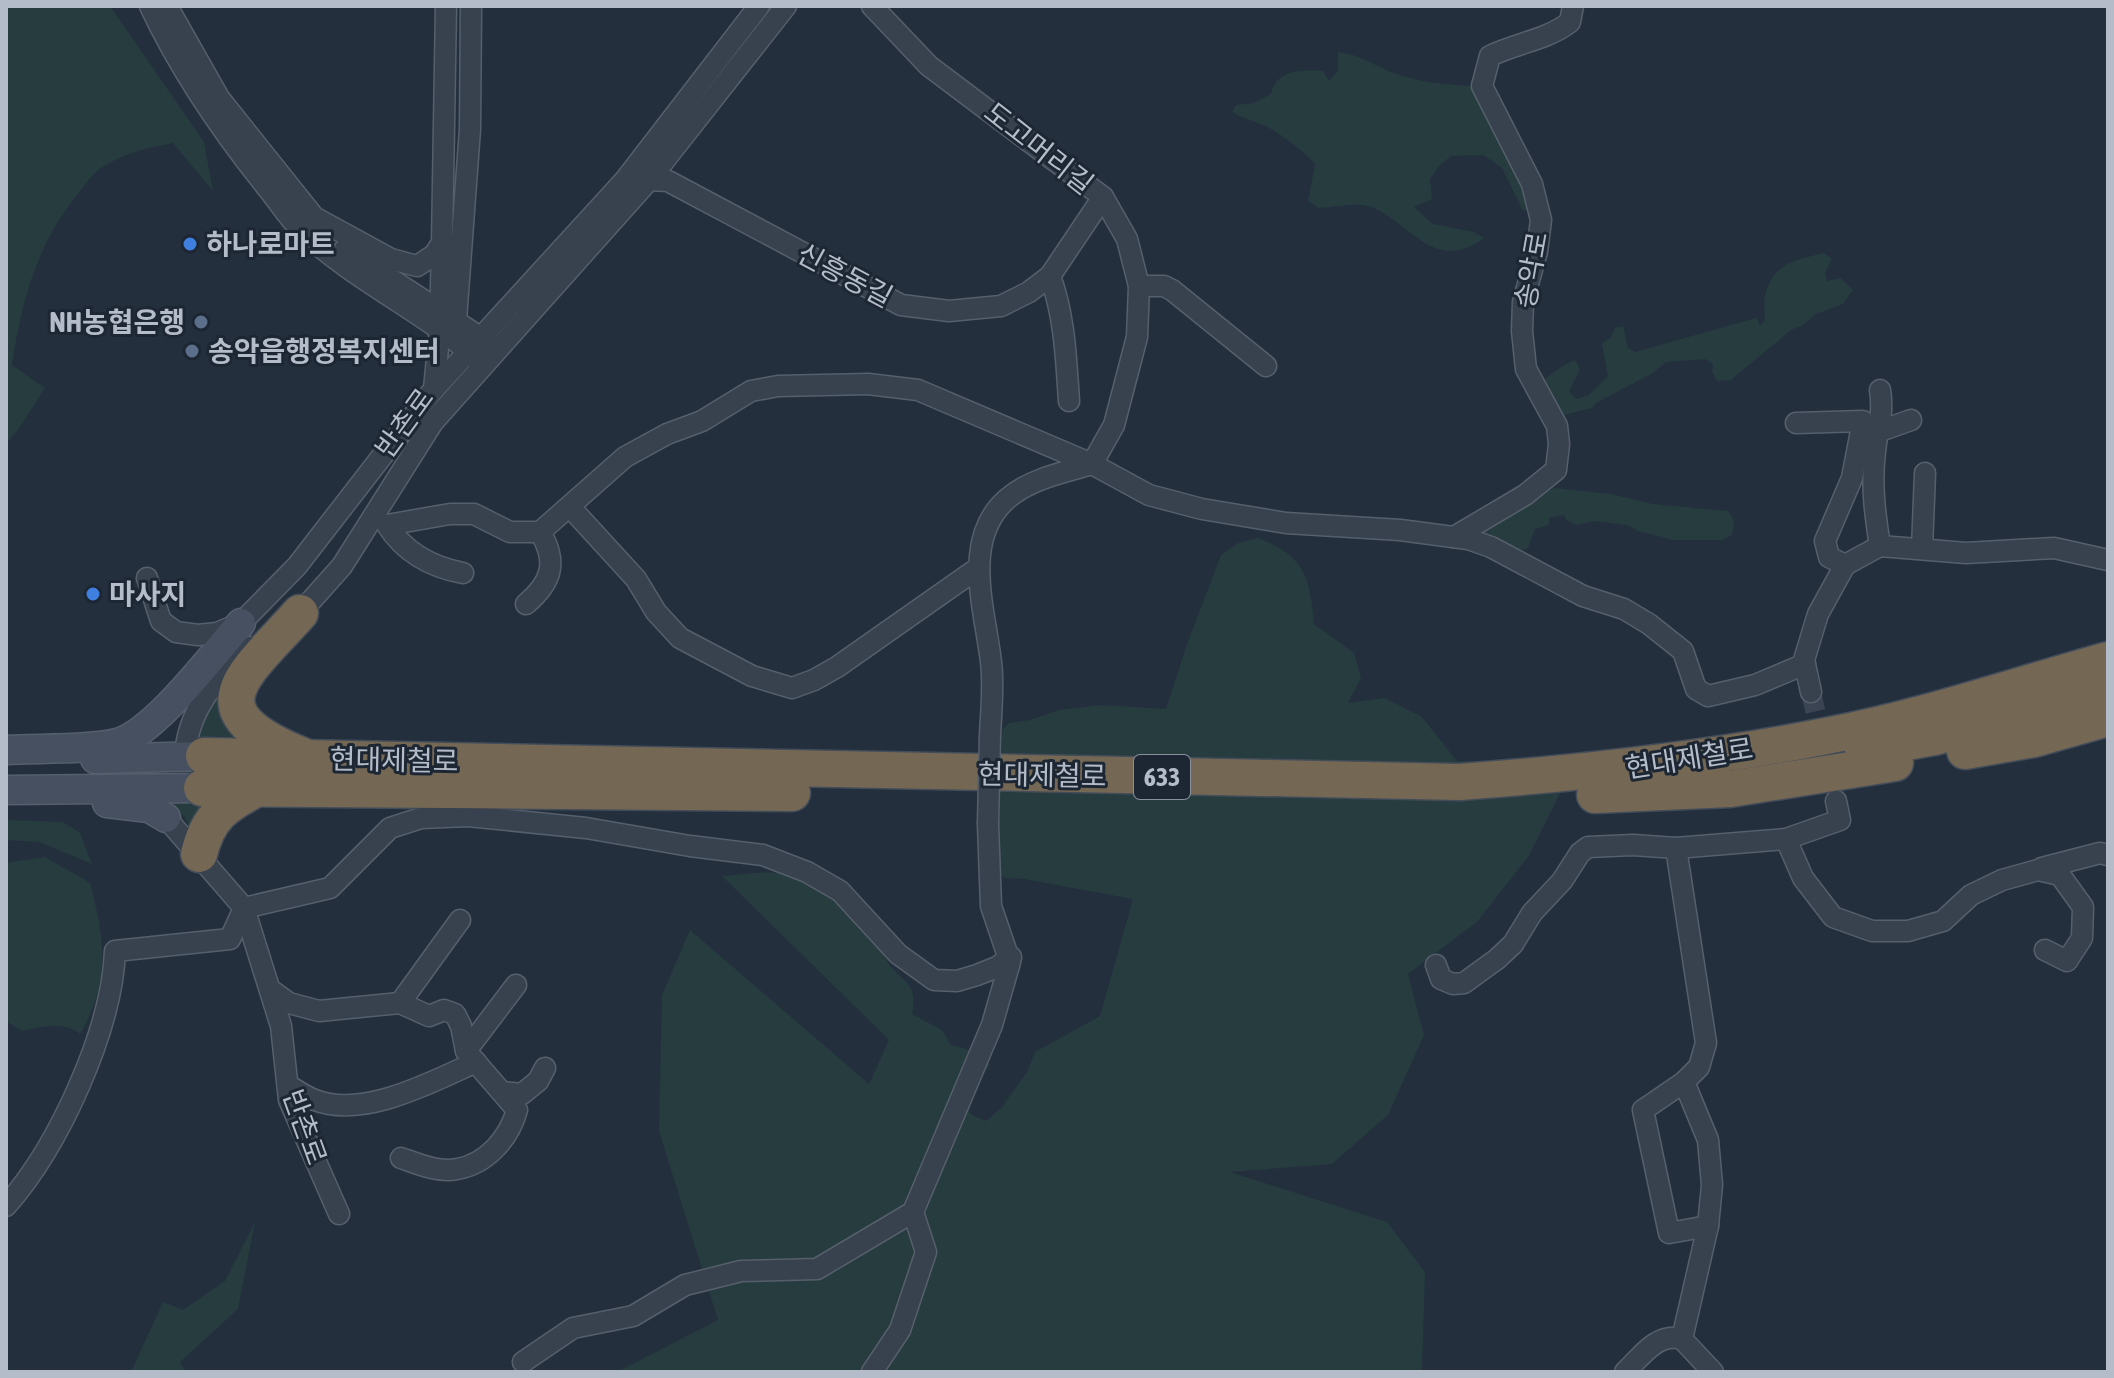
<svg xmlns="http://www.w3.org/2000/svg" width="2114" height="1378" font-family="'Asap Condensed','Noto Sans KR',sans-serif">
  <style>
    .green { fill: #263c3f }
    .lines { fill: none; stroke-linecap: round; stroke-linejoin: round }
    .street-tunnel { stroke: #3a4453; stroke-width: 20; stroke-dasharray: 20 10; stroke-linecap: butt }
    .street-casing { stroke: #565f6c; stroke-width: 23 }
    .secondary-casing { stroke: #565f6c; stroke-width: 31 }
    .highway-casing { stroke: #434c59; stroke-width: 39 }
    .street { stroke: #38414e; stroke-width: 20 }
    .secondary { stroke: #465061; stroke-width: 28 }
    .highway { stroke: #746855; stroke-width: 36 }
    .street-bridge-casing { stroke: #565f6c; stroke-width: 23; stroke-linecap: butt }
    .street-bridge { stroke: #38414e; stroke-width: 20 }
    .shop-dot { fill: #3f7fe0; stroke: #1d2633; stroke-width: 3 }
    .service-dot { fill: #5c6f8a; stroke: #1d2633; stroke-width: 3 }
    .labels { text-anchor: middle; stroke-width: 6; stroke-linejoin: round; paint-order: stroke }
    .shield { fill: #1d2633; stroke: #878f9c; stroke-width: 2 }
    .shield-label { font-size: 26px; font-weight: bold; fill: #b4bcc9 }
    .street-label { font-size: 28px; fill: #b4bcc9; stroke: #1d2633 }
    .poi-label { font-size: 28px; font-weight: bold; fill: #b4bcc9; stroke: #1d2633; text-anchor: start }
  </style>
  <rect width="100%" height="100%" fill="#242f3e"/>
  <g class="green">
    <path d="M6 6H110L204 142 213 191 173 143C147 148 120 154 98 170 91 176 84 186 78 194 37 243 21 303 12 365L45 388 18 430 6 443Z"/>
    <path d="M1338 52C1356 54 1365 60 1380 67 1409 82 1450 86 1482 86L1531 208 1523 211 1502 168 1483 155 1451 156 1439 166 1430 179 1432 199 1414 207 1433 224 1474 232 1484 238C1437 274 1412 226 1374 208 1359 201 1335 207 1319 208L1308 201 1315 164C1305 152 1278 131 1263 125 1252 120 1242 118 1232 112L1236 105 1254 103 1271 94C1277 69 1301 70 1323 71L1329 81 1338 71Z"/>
    <path d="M1824 253 1832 259 1825 273 1827 281 1841 278 1853 290 1843 304 1816 314 1803 325 1791 330 1731 380 1717 381 1712 372 1713 364 1705 359 1666 362 1651 374 1596 403 1592 408 1560 416 1541 384C1546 376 1566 363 1575 360L1580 369 1569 392 1577 399 1589 395 1608 376 1602 344 1611 337 1615 328 1623 326 1628 348 1635 352 1756 318 1760 325 1764 322C1766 314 1763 304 1765 296 1773 263 1795 260 1824 253Z"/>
    <path d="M1554 488 1611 494 1652 504 1728 511C1735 519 1735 525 1732 535L1722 540H1673L1638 531 1627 525 1594 521 1577 525 1566 520 1564 515 1549 518V525L1535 529 1528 548C1510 555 1498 544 1482 535L1488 520Z"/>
    <path d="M1258 538C1305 556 1310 577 1314 624L1354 653 1361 678 1348 703 1385 698 1422 717 1457 761 1534 762 1560 793 1528 857 1477 922 1408 974 1424 1035 1388 1115 1332 1164 1230 1172 1387 1222 1425 1272 1422 1372H617L718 1320 659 1131 662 995 690 930 869 1084 889 1040 722 876C740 875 760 871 778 873 803 875 848 907 866 926 877 938 882 955 892 968 909 986 917 986 912 1014L942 1030 951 1045 969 1050 977 1058 990 1064C980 1080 973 1085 965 1105L972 1115 986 1121 1002 1107 1027 1072 1035 1052 1100 1016 1133 899 1024 879 1005 878 998 872 1002 730 1009 723 1030 720 1059 710 1101 705 1166 709 1186 647 1221 555 1238 543Z"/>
    <path d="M225 678 231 731 236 740 219 736 193 741Z"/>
    <path d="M211 796 192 834 185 817 169 802Z"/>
    <path d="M6 820 63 822 80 833 92 864 39 842 6 840Z"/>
    <path d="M45 857 90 883C105 940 111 981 80 1034 65 1021 40 1027 22 1031L6 1021V863Z"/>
    <path d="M255 1222 238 1309 180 1362 185 1372H131L163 1302 183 1310 225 1281Z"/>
  </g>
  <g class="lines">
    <path class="street-tunnel" d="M1811 692 1823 746"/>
    <defs>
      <g id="street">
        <path d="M150 6C181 72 223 133 269 190 280 204 290 220 303 232 356 281 422 311 476 358"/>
        <path d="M167 6 219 98 314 217 391 259 417 266 434 255 442 243 446 6"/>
        <path d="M872 6 929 66 1103 197 1127 239 1139 286 1137 337 1114 425 1092 464C1066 472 1034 478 1012 495 959 534 985 609 991 662 994 686 991 712 990 736"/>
        <path d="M649 180 668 181 901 305 949 311 1001 306 1029 292 1050 276 1103 197"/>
        <path d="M345 249 492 345"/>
        <path d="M1050 276C1065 317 1066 359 1069 401"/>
        <path d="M1139 286H1164L1172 290 1266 366"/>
        <path d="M456 320 470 129 471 6"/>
        <path d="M434 389 625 180 759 6"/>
        <path d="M1880 390C1884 415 1877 429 1875 452 1871 483 1875 515 1880 546"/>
        <path d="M1796 423 1863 421 1852 478 1825 541 1829 557 1845 565"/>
        <path d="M1880 431 1911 420"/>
        <path d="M570 507 636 579 656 612 680 638 752 676 792 688 814 680 837 667 978 568"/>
        <path d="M1454 537 1525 495 1556 470 1559 444 1557 426 1526 369 1522 331 1523 302 1537 252 1541 220 1532 184 1482 86 1490 56C1516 43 1547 40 1570 22L1573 6"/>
        <path d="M1922 549 1925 473"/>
        <path d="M463 573C431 567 405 553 387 525L450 514H474L510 532H540L625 457 667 434 702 421 751 391 778 386 868 384 918 390 1092 464 1149 495 1202 509 1286 523 1400 530 1468 539 1491 547 1583 596 1624 609 1649 624 1683 651 1696 689 1708 696 1755 685 1805 664"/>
        <path d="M147 578 161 621 176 632 198 635 217 633 241 623 297 566 434 389 440 328 442 243"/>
        <path d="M526 604C552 582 558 562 540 532"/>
        <path d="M292 617 300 613 342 566 433 422 649 180 786 6"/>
        <path d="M1811 692 1804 660 1818 614 1845 565 1880 546 1966 553 2054 548 2108 560"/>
        <path d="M185 757C187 711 217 676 250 647"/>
        <path d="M166 818 244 908 281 1026 289 1100 339 1214"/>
        <path d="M1786 839 1803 878 1833 917 1872 931H1908L1943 921 1971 895 2002 880 2038 870 2060 875 2083 907 2082 938 2067 961 2045 950"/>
        <path d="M2042 868 2100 853 2108 855"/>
        <path d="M1436 965 1441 979 1453 984 1464 983 1497 959 1513 944 1532 913 1562 881 1580 853 1588 847 1633 845 1676 848"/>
        <path d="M271 990 289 1003 319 1011 400 1003 429 1016 444 1010 455 1014 461 1026 466 1051 517 1110C509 1138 487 1164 457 1169 439 1173 418 1164 401 1158"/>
        <path d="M400 1003 460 920"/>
        <path d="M466 1051 516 985"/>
        <path d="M1684 1082 1708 1140 1712 1185 1708 1226"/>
        <path d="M288 1085C296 1090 306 1097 315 1100 363 1119 432 1082 476 1062"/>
        <path d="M502 1092 522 1094 538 1081 545 1068"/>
        <path d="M6 1206C59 1146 112 1030 115 951L230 939 244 908 330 888 390 828 421 818 468 816 586 828 690 846 763 855 807 872 840 891 898 954 934 980 957 981 977 975 997 967 1011 957"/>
        <path d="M523 1362 573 1328 633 1316 685 1285 741 1271 817 1269 913 1212"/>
        <path d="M872 1372 900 1330 926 1252 913 1212 992 1025 1010 962 991 906 988 824"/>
        <path d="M1625 1372C1641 1357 1657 1332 1682 1339"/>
        <path d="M1713 1372 1682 1339 1708 1226 1669 1233 1643 1110 1684 1082 1699 1067 1706 1043 1676 848 1786 839 1840 820 1836 801"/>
      </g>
      <g id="secondary">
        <path d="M6 750C37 748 89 750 117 743 155 733 213 654 241 623"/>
        <path d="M95 759 204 756"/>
        <path d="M6 790 202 788"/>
        <path d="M107 803 149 808 166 818"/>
      </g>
      <g id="highway">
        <path d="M300 613C244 676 189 710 303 756"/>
        <path d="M1863 750 1934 737 2108 692"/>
        <path d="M1965 751 2034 739 2108 718"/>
        <path d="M204 756 1459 782C1582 773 1705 760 1826 736 1922 718 2014 686 2108 660"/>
        <path d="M202 788 792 793"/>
        <path d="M1595 795 1730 789 1895 763"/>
        <path d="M199 854C208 816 225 805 258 788"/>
      </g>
    </defs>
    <use href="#street" class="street-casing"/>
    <use href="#secondary" class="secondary-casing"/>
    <use href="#highway" class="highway-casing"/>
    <use href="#street" class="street"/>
    <use href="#secondary" class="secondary"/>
    <use href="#highway" class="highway"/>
    <defs>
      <path id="street-bridge" d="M988 824 990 736"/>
    </defs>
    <use href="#street-bridge" class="street-bridge-casing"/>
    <use href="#street-bridge" class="street-bridge"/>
  </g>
  <g class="shop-dot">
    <circle cx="190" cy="244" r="8"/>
    <circle cx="93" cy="594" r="8"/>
  </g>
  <g class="service-dot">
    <circle cx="201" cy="322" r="8"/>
    <circle cx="192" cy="351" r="8"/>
  </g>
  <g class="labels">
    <rect class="shield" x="1134" y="755" width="56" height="44" rx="6"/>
    <g class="shield-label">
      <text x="1162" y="786">633</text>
    </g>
    <g class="street-label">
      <text transform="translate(1039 148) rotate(38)" y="10">도고머리길</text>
      <text transform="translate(1531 270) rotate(-80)" y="10">송악로</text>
      <text transform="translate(845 275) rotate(28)" y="10">신흥동길</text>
      <text transform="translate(404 423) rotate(-54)" y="10">반촌로</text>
      <text transform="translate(1689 758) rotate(-9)" y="10">현대제철로</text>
      <text transform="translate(394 760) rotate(1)" y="10">현대제철로</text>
      <text transform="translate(1042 775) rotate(1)" y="10">현대제철로</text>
      <text transform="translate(305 1127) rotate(70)" y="10">반촌로</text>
    </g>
    <g class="poi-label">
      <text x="206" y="254">하나로마트</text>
      <text x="185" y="332" text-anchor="end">NH농협은행</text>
      <text x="208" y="361">송악읍행정복지센터</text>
      <text x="109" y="604">마사지</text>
    </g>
  </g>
  <rect width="2114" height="1378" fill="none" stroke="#b4bcc9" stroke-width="16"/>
</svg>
